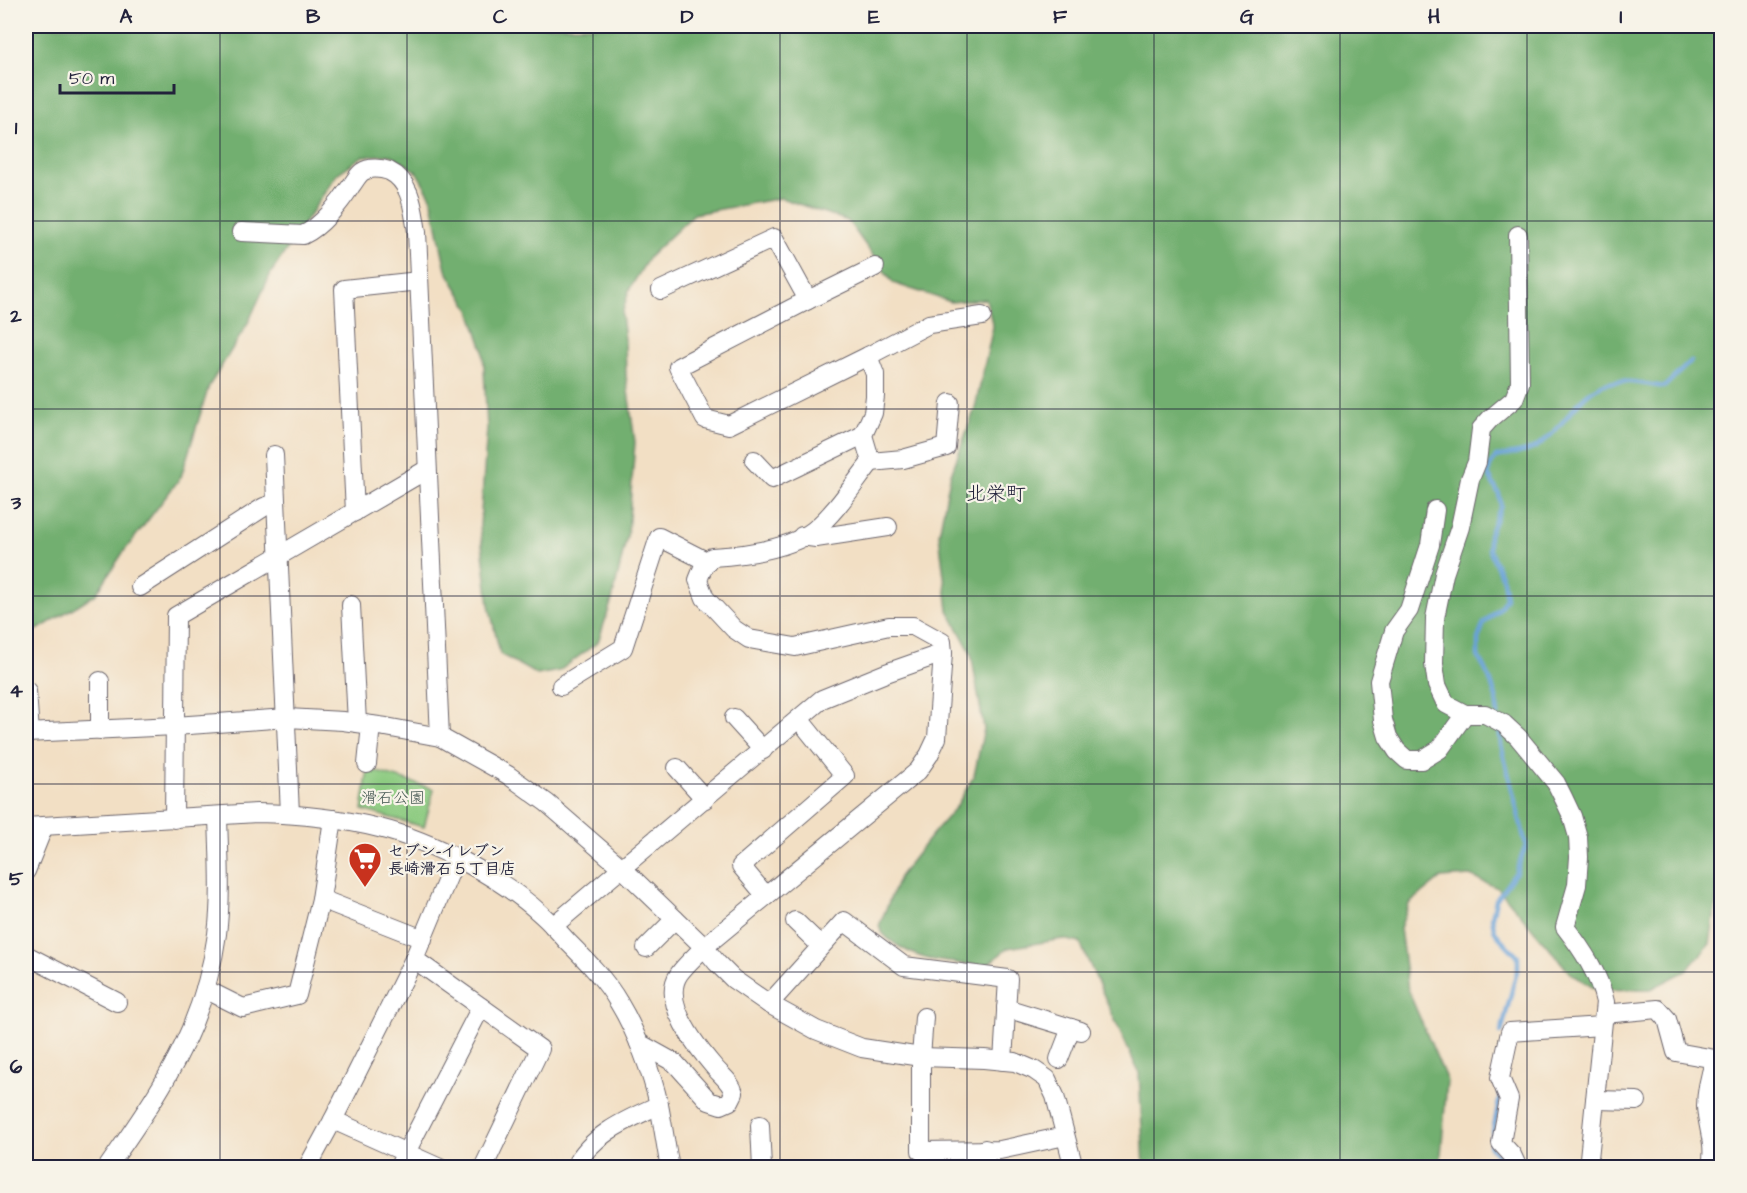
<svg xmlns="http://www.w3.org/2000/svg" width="1747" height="1193" font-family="'Architects Daughter','Klee One',sans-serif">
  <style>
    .green { fill: #8dcb81; stroke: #58765e; stroke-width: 1.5 }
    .forest { fill: #72af6f; stroke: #4a6855; stroke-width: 1.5 }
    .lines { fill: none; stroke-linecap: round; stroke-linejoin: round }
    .stream { stroke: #68a2d8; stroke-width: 4.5 }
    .minor-casing { stroke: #6b646b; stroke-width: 20 }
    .minor { stroke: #fff; stroke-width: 18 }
    .grid { fill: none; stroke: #22223b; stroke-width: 1.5; stroke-opacity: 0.55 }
    .labels { text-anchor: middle; stroke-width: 4.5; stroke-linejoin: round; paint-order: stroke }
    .park-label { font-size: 16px; fill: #425550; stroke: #f7f3e8 }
    .poi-label { font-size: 16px; font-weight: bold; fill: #22223b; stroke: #f7f3e8; text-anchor: start }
    .quarter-label { font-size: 20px; fill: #22223b; stroke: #f7f3e8 }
    .neatline { fill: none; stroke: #22223b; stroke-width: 2 }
    .grid-label { font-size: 20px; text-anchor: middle; font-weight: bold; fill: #22223b }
  </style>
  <rect width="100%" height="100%" fill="#f7f3e8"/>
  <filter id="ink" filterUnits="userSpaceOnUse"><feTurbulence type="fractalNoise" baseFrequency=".0167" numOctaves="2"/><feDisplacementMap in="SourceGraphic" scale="12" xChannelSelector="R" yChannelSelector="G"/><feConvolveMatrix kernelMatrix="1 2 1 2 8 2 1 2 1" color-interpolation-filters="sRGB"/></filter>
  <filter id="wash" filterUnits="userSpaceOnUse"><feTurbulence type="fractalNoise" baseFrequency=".008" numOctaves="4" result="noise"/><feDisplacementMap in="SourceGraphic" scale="24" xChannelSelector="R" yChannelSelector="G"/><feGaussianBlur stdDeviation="1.35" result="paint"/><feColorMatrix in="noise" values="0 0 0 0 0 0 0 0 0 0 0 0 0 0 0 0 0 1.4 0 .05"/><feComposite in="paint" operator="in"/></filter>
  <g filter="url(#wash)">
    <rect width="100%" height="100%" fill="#f2dfc4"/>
    <path class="green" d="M368 769 434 789 424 827 362 810Z"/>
    <path class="forest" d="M26 26H1716L1722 31V841L1716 903 1710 944 1686 971 1651 989 1597 990 1570 973 1498 888 1470 876 1441 878 1409 904 1400 928 1408 990 1447 1081 1440 1167H1144L1139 1073 1080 943 1063 939 1008 948 986 966C968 964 948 963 929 959 915 956 883 941 879 926L899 877 930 837 956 807 974 776 984 729 971 653 948 610 939 534 950 477 975 408 993 327 986 299 951 302 893 283 848 221 781 198 694 214 649 257 629 290 622 314 625 340 626 376 635 442 628 532 612 600 598 642 559 671 537 675 500 654 489 605 480 526 487 428 483 350 470 310 446 270 431 197 416 171 391 155 363 156 337 174 271 273 247 325 209 386 181 477 122 554 96 594 39 629 26 633Z"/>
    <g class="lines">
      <g class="stream">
        <path d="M1498 715 1496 697 1489 677 1478 656V639L1484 623 1499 609 1506 598 1503 580 1489 549V535L1501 506 1499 494 1488 474 1490 466 1496 457C1508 454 1522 454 1532 449 1560 435 1575 397 1600 386 1619 377 1644 384 1664 387L1691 361"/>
        <path d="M1499 726 1501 745 1526 845 1516 872 1496 900 1492 917 1494 929 1499 937 1518 957V967L1501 1033"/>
        <path d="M1499 1094 1500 1097 1490 1147 1507 1164"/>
      </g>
    </g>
  </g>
  <g filter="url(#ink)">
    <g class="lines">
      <defs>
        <g id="minor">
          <path d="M241 232 303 235C321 227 340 203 351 186 355 181 357 176 362 172 369 167 381 168 389 171 412 182 413 210 417 232L440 737"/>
          <path d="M1518 235 1520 383 1514 399 1490 419 1481 429 1477 462 1470 479 1460 527 1444 574 1435 618 1434 664 1437 685 1446 704 1465 714H1485L1504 724 1518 737 1556 783 1564 799 1572 816 1578 837 1579 857 1577 885 1565 927C1582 949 1599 974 1605 1002L1588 1168"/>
          <path d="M808 300 875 267"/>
          <path d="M868 356 929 324 982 316"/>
          <path d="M274 455 290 814"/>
          <path d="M754 460 772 479 863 435"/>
          <path d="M871 462 903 459 946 447 950 403"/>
          <path d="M1435 510 1430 545 1419 579 1409 610 1394 631 1379 681 1383 720 1388 737 1397 751 1407 760H1422L1440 749 1465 714"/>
          <path d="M355 512 344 289 419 281"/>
          <path d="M802 536 816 538 888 527"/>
          <path d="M140 587 264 507 276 503"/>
          <path d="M351 605 357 723"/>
          <path d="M100 681V730"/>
          <path d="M561 686 623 648 659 537 708 562"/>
          <path d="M26 691H27L30 733"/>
          <path d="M734 718 763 750"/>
          <path d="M26 733 175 726 287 718 343 721 386 727 440 737 508 775 547 803 622 868 704 947 717 963 733 979 769 1004 816 1030 862 1048 921 1057 984 1059 1015 1062 1034 1070 1047 1079 1055 1096 1074 1168"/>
          <path d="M367 764 371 725"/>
          <path d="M677 768 705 799"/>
          <path d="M174 819 176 616 426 470"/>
          <path d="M26 827 257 813C298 814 339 818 379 828 432 841 501 877 542 915 551 923 559 932 567 941 586 960 606 980 619 1003 636 1031 652 1073 659 1105 663 1125 666 1147 670 1168"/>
          <path d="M26 871 44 826"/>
          <path d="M766 896 741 866 845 776 799 719"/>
          <path d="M321 899 423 939"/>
          <path d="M795 921 821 946"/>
          <path d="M553 926 822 699 886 673 943 653"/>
          <path d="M646 948 675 919"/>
          <path d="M26 955 117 1002"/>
          <path d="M414 959 540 1049 483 1168"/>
          <path d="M205 989 243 1008 297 995 321 899 333 819"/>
          <path d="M769 1004 844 921 904 966 1008 979 1003 1061"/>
          <path d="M1006 1008 1081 1031"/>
          <path d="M1604 1014 1658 1009 1667 1019 1676 1052 1715 1059"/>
          <path d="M924 1017 921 1057V1151L1000 1150 1065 1136"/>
          <path d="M639 1043 675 1063 709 1101 721 1105 730 1101 734 1093C731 1082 722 1076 715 1068 697 1047 660 1002 679 974 686 964 696 956 704 947L918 771 929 755 937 738 943 653 942 642 913 626H889L795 647 749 639 734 629 705 598 698 580 704 565 712 557C742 555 790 549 814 530 836 512 853 485 871 462L863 435 873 413 875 396V374L868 356 729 425 705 419 678 367 808 300 774 238 661 290"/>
          <path d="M1059 1059 1071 1028"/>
          <path d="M1595 1100 1637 1101"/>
          <path d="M333 1120 440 1168"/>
          <path d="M760 1125 762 1168"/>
          <path d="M985 1149 986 1168"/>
          <path d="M107 1168C127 1139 148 1110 165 1080 191 1036 210 985 217 934 222 895 219 855 218 816"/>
          <path d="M307 1168 333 1120 414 959 456 858"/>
          <path d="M398 1168 481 1007"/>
          <path d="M574 1168C592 1134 626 1120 659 1105"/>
          <path d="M1518 1168 1512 1155 1501 1143 1509 1099 1500 1078 1510 1032 1602 1026"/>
          <path d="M1710 1168C1717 1147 1707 1127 1706 1106 1706 1090 1710 1075 1715 1059L1722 1057"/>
        </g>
      </defs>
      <use href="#minor" class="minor-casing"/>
      <use href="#minor" class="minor"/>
    </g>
  </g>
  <path class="grid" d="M220 26V1168M407 26V1168M593 26V1168M780 26V1168M967 26V1168M1154 26V1168M1340 26V1168M1527 26V1168M26 221H1722M26 409H1722M26 596H1722M26 784H1722M26 972H1722"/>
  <defs>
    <symbol id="supermarket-pin" viewBox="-11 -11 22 30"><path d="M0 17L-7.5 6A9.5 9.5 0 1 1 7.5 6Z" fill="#c8321e" stroke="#f7f3e8"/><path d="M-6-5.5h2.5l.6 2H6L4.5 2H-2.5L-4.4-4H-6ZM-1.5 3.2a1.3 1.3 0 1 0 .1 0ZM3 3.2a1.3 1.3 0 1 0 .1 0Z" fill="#fff"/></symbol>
  </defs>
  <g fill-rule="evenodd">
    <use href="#supermarket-pin" x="346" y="840" width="38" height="52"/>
  </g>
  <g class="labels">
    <g class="park-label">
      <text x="393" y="803">滑石公園</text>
    </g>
    <g class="poi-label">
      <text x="388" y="856">セブン-イレブン<tspan x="388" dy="18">長崎滑石５丁目店</tspan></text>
    </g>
    <g class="quarter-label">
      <text x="996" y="500">北栄町</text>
    </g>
  </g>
  <rect width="1747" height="1193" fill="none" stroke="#f7f3e8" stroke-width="66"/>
  <path d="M60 84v9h114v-9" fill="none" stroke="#22223b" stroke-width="3"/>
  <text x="69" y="84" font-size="18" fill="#22223b" stroke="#f7f3e8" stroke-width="4.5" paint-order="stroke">50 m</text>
  <rect x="33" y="33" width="1681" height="1127" class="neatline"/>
  <g class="grid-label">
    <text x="126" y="23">A</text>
    <text x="313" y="23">B</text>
    <text x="500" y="23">C</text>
    <text x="687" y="23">D</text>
    <text x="874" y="23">E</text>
    <text x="1060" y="23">F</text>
    <text x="1247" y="23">G</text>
    <text x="1434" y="23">H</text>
    <text x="1621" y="23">I</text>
    <text x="16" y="134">1</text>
    <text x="16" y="322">2</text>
    <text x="16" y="509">3</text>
    <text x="16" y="697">4</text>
    <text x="16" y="885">5</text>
    <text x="16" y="1073">6</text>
  </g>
</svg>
